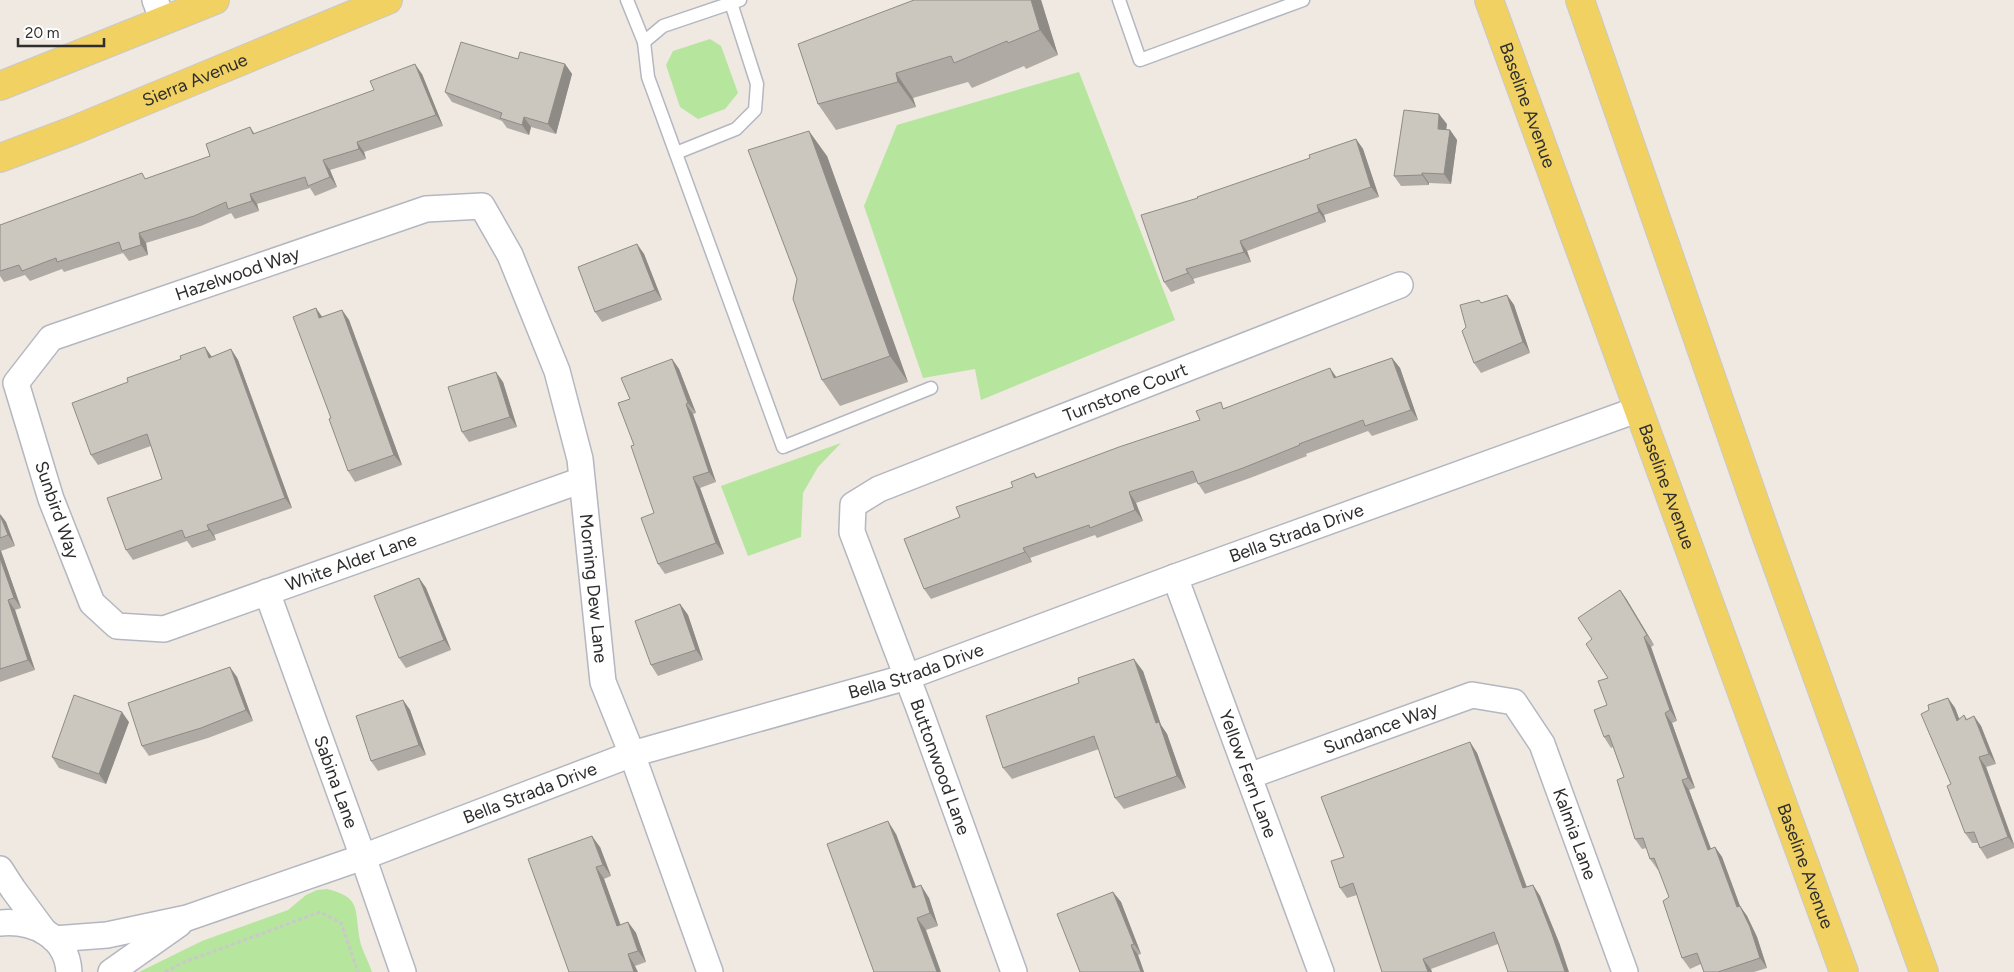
<svg xmlns="http://www.w3.org/2000/svg" width="2014" height="972" font-family="Figtree,sans-serif">
  <style>
    .green { fill: #b6e59e }
    .lines { fill: none; stroke-linecap: round; stroke-linejoin: round }
    .service-casing { stroke: #b4b7c1; stroke-width: 15 }
    .minor-casing { stroke: #b4b7c1; stroke-width: 28 }
    .primary-casing { stroke: #c9c9c9; stroke-width: 30 }
    .path { stroke: #c9c9c9; stroke-width: 3; stroke-dasharray: 4 2.5; stroke-linecap: butt }
    .service { stroke: #fff; stroke-width: 12 }
    .minor { stroke: #fff; stroke-width: 25 }
    .primary { stroke: #f2d163; stroke-width: 28 }
    .wall { fill: #afaba4 }
    .shaded-wall { fill: #8e8b86 }
    .building { fill: #cbc7bf; stroke: #8e8b86 }
    .labels { text-anchor: middle; stroke-width: 4; stroke-linejoin: round; paint-order: stroke }
    .street-label { font-size: 18px; fill: #2e2e2e; stroke: #fff }
  </style>
  <rect width="100%" height="100%" fill="#efe9e1"/>
  <g class="green">
    <path d="M710 39 721 46 738 93 725 109 698 119 680 107 666 65 673 51Z"/>
    <path d="M1079 72 1175 320 981 400 975 369 923 378 864 206 897 125Z"/>
    <path d="M841 443 818 467 803 493 801 537 748 556 721 486Z"/>
    <path d="M327 889C360 897 355 908 359 935 360 947 368 960 372 972H139L202 941 288 910 306 895 317 890Z"/>
  </g>
  <g class="lines">
    <defs>
      <g id="service">
        <path d="M627 0 644 42"/>
        <path d="M740 0 663 26 644 42 648 77 783 447 931 388"/>
        <path d="M1119 0 1140 60 1303 0"/>
        <path d="M676 153 736 129 755 110 757 84 731 3"/>
      </g>
      <g id="minor">
        <path d="M155 0 163 21"/>
        <path id="s1" d="M582 480 164 629 117 626 92 603 51 499 16 383 51 338 426 209 482 206 510 255 557 371 580 459 603 682 632 754 710 972"/>
        <path id="s2" d="M1175 577 1321 972"/>
        <path id="s3" d="M267 592 363 857 403 972"/>
        <path id="s4" d="M1249 776 1472 695 1514 702 1542 744 1625 972"/>
        <path d="M0 869 13 889 44 931"/>
        <path d="M0 923C32 920 67 935 69 972"/>
        <path id="s5" d="M54 939 107 935 187 918 363 857 632 754 907 677 1175 577 1639 409"/>
        <path d="M111 972 179 924"/>
        <path id="s6" d="M1014 972 920 711 852 532 853 505 879 489 1400 285"/>
      </g>
      <g id="primary">
        <path id="s7" d="M1489 0 1844 972"/>
        <path d="M1580 0 1764 529 1924 972"/>
        <path d="M0 86 215 0"/>
        <path id="s8" d="M0 158 72 131 388 0"/>
      </g>
    </defs>
    <use href="#service" class="service-casing"/>
    <use href="#minor" class="minor-casing"/>
    <use href="#primary" class="primary-casing"/>
    <path class="path" d="M165 972 182 963 320 912 341 923 358 972"/>
    <use href="#service" class="service"/>
    <use href="#minor" class="minor"/>
    <use href="#primary" class="primary"/>
  </g>
  <g class="wall">
    <path d="M1041 0 1058 55 1026 69 1024 66 972 88 968 82 913 98 916 107 836 130 818 104Z"/>
    <path d="M518 59 565 64 572 74 556 134 531 127 529 135 507 128 502 121 452 102 445 92Z"/>
    <path d="M422 74 443 126 364 152 366 159 330 170 337 187 315 196 310 188 257 204 259 211 235 219 231 213 201 226 146 243 148 255 129 261 123 253 64 272 62 269 30 281 25 275 4 282 0 276V225L147 179 210 156 250 127 255 134Z"/>
    <path d="M1447 124 1446 129 1450 130 1457 140 1451 184 1429 183V185L1401 186 1394 176Z"/>
    <path d="M1356 139 1363 149 1379 197 1324 215 1326 222 1247 251 1251 262 1193 279 1195 283 1171 292 1164 282 1198 198 1310 158Z"/>
    <path d="M827 156 908 382 840 406 822 380 797 279Z"/>
    <path d="M637 244 644 254 662 300 602 322 595 312Z"/>
    <path d="M1507 295 1514 305 1530 353 1481 373 1474 363 1466 327 1481 303Z"/>
    <path d="M342 310 349 320 402 465 355 482 348 471 331 418 322 317Z"/>
    <path d="M231 349 238 360 292 508 214 535 216 540 192 548 187 541 133 560 126 550 162 479 151 446 98 465 91 455 212 357Z"/>
    <path d="M1392 358 1400 368 1418 420 1372 436 1368 431 1306 454 1307 456 1250 478 1205 494 1197 482 1136 503 1143 521 1097 538 1095 535 1030 558 1032 562 931 599 924 589 960 517 1013 487 1034 473 1038 478 1200 420 1224 408 1337 377Z"/>
    <path d="M672 359 679 369 696 413 693 414 716 482 700 488 724 554 665 574 658 564 654 513 634 445Z"/>
    <path d="M503 382 517 427 469 442 462 432Z"/>
    <path d="M0 514 6 522 15 546 1 551 21 608 15 610 35 670 0 682Z"/>
    <path d="M419 578 426 588 451 650 406 668 399 658Z"/>
    <path d="M1620 590 1627 600 1654 645 1651 647 1677 721 1672 723 1695 788 1689 790 1711 849 1715 847 1722 857 1740 906 1747 916 1757 937 1767 968 1754 972H1704L1701 964 1690 969 1682 958 1669 897 1659 869 1658 870 1650 859 1647 848 1642 849 1635 839 1624 777 1613 747 1611 748 1604 737 1607 705 1608 678 1592 639Z"/>
    <path d="M680 604 688 615 703 660 658 676 651 665Z"/>
    <path d="M1143 671 1161 725 1167 734 1186 788 1124 809 1115 798 1099 749 1012 779 1003 768Z"/>
    <path d="M237 677 253 721 208 738 149 756 142 746Z"/>
    <path d="M1948 698 1955 708 1959 719 1964 715 1967 719 1974 716 1981 726 1996 764 1986 767 2014 844V848L1987 859 1980 848 1978 843H1972L1965 833 1929 710Z"/>
    <path d="M403 700 410 710 426 755 378 771 371 761Z"/>
    <path d="M129 722 106 784 59 768 52 757Z"/>
    <path d="M1470 742 1477 753 1527 887 1533 885 1540 896 1560 945 1498 944 1431 969 1357 895 1347 898 1340 888 1344 857Z"/>
    <path d="M896 834 916 887 929 898 938 926 926 930 874 972Z"/>
    <path d="M600 847 611 876 604 879 620 925 628 922 636 933 646 962 635 966 528 859Z"/>
    <path d="M1113 892 1121 902 1141 954 1138 955 1144 972H1080Z"/>
  </g>
  <g class="shaded-wall">
    <path d="M1031 0H1041L1058 55 1040 30Z"/>
    <path d="M415 64 422 74 443 126 436 115Z"/>
    <path d="M565 64 572 74 556 134 548 124Z"/>
    <path d="M896 73 913 98 916 107 898 82Z"/>
    <path d="M1439 114 1447 124 1445 139 1438 129Z"/>
    <path d="M524 117 531 127 529 135 522 125Z"/>
    <path d="M1450 130 1457 140 1451 184 1444 174Z"/>
    <path d="M809 131 827 156 908 382 890 356Z"/>
    <path d="M1356 139 1363 149 1379 197 1371 187Z"/>
    <path d="M357 142 364 152 366 159 359 149Z"/>
    <path d="M323 160 330 170 337 187 330 177Z"/>
    <path d="M1422 173 1429 183V185L1422 175Z"/>
    <path d="M250 194 257 204 259 211 252 201Z"/>
    <path d="M1317 205 1324 215 1326 222 1319 212Z"/>
    <path d="M139 233 146 243 148 255 141 245Z"/>
    <path d="M1240 241 1247 251 1251 262 1244 252Z"/>
    <path d="M637 244 644 254 662 300 655 290Z"/>
    <path d="M1186 269 1193 279 1195 283 1188 273Z"/>
    <path d="M1507 295 1514 305 1530 353 1523 342Z"/>
    <path d="M316 308 323 318H319Z"/>
    <path d="M342 310 349 320 402 465 394 455Z"/>
    <path d="M205 347 212 357 209 358Z"/>
    <path d="M231 349 238 360 292 508 285 498Z"/>
    <path d="M1392 358 1400 368 1418 420 1411 410Z"/>
    <path d="M672 359 679 369 696 413 688 403Z"/>
    <path d="M1330 368 1337 378H1334Z"/>
    <path d="M496 372 503 382 517 427 510 417Z"/>
    <path d="M686 404 693 414 716 482 709 472Z"/>
    <path d="M693 477 700 488 724 554 716 543Z"/>
    <path d="M1129 492 1136 503 1143 521 1135 510Z"/>
    <path d="M0 514 6 522 15 546 8 535Z"/>
    <path d="M207 525 214 535 216 540 209 530Z"/>
    <path d="M1023 548 1030 558 1032 562 1025 552Z"/>
    <path d="M0 550 1 551 21 608 14 598 0 558Z"/>
    <path d="M419 578 426 588 451 650 444 640Z"/>
    <path d="M1620 590 1627 600 1654 645 1647 635Z"/>
    <path d="M8 600 15 610 35 670 28 660Z"/>
    <path d="M680 604 688 615 703 660 696 650Z"/>
    <path d="M1644 637 1651 647 1677 721 1670 710Z"/>
    <path d="M1134 659 1143 671 1161 725 1167 734 1186 788 1177 776 1156 723Z"/>
    <path d="M230 667 237 677 253 721 246 710Z"/>
    <path d="M1948 698 1955 708 1964 731 1957 721Z"/>
    <path d="M403 700 410 710 426 755 419 745Z"/>
    <path d="M122 712 129 722 106 784 99 774Z"/>
    <path d="M1665 713 1672 723 1695 788 1688 778Z"/>
    <path d="M1974 716 1981 726 1996 764 1989 754Z"/>
    <path d="M1470 742 1477 753 1531 899 1523 888Z"/>
    <path d="M1979 757 1986 767 2014 845 2008 837Z"/>
    <path d="M1682 780 1689 790 1715 860 1708 850Z"/>
    <path d="M888 821 896 834 921 900 913 888Z"/>
    <path d="M592 836 600 847 611 876 603 865Z"/>
    <path d="M1715 847 1722 857 1744 917 1737 907Z"/>
    <path d="M596 867 604 879 625 937 617 926Z"/>
    <path d="M921 885 929 898 938 926 930 913Z"/>
    <path d="M1533 885 1540 896 1560 945 1569 972H1565Z"/>
    <path d="M1113 892 1121 902 1141 954 1134 944Z"/>
    <path d="M1740 906 1747 916 1757 937 1767 968 1760 958Z"/>
    <path d="M917 918 926 930 941 972H937Z"/>
    <path d="M628 922 636 933 646 962 638 951Z"/>
    <path d="M1131 945 1138 955 1144 972H1141Z"/>
    <path d="M628 954 635 966 638 972H634Z"/>
    <path d="M1423 959 1431 969 1432 972H1428Z"/>
  </g>
  <g class="building">
    <path d="M914 0H1031L1040 30 1008 43 1007 41 954 63 951 56 896 73 898 82 818 104 798 44Z"/>
    <path d="M461 42 518 59 520 52 565 64 548 124 524 117 522 125 500 118 502 113 445 92Z"/>
    <path d="M415 64 436 115 357 142 359 149 323 160 330 177 308 186 305 177 250 194 252 201 228 209 226 202 194 216 139 233 141 245 122 251 119 242 57 262 56 258 22 271 19 265 0 271V225L142 173 145 179 210 156 206 144 250 127 253 134 374 90 370 81Z"/>
    <path d="M1404 110 1439 114 1438 129 1450 130 1444 174 1422 173V175L1394 176Z"/>
    <path d="M809 131 890 356 822 380 793 299 797 279 748 150Z"/>
    <path d="M1356 139 1371 187 1317 205 1319 212 1240 241 1244 252 1186 269 1188 273 1164 282 1141 215 1198 198 1197 197 1310 158 1309 155Z"/>
    <path d="M637 244 655 290 595 312 578 267Z"/>
    <path d="M1507 295 1523 342 1474 363 1462 331 1466 327 1460 305 1479 300 1481 303Z"/>
    <path d="M316 308 319 318 342 310 394 455 348 471 329 419 331 418 293 317Z"/>
    <path d="M205 347 209 358 231 349 285 498 207 525 209 530 185 538 182 530 126 550 107 498 162 479 147 434 91 455 72 403 128 382 127 378 181 359 180 356Z"/>
    <path d="M1392 358 1411 410 1365 426 1363 420 1299 444 1300 445 1243 468 1198 484 1193 471 1129 492 1135 510 1090 528 1089 525 1023 548 1025 552 924 589 904 539 960 517 956 507 1013 487 1011 482 1034 473 1036 478 1119 447 1200 420 1196 411 1221 402 1223 409 1330 368 1334 378Z"/>
    <path d="M672 359 688 403 686 404 709 472 693 477 716 543 658 564 641 518 654 513 631 446 634 445 618 403 630 399 621 378Z"/>
    <path d="M496 372 510 417 462 432 448 387Z"/>
    <path d="M0 515 8 535 0 538Z"/>
    <path d="M0 558 14 598 8 600 28 660 0 669Z"/>
    <path d="M419 578 444 640 399 658 374 596Z"/>
    <path d="M1620 590 1647 635 1644 637 1670 710 1665 713 1688 778 1682 780 1708 850 1715 847 1737 907 1740 906 1750 927 1760 958 1718 972H1704L1697 953 1682 958 1663 901 1669 897 1654 858 1650 859 1643 838 1635 839 1617 780 1624 777 1609 735 1604 737 1594 710 1607 705 1598 681 1608 678 1586 644 1592 639 1578 618Z"/>
    <path d="M680 604 696 650 651 665 635 621Z"/>
    <path d="M1134 659 1156 723 1159 722 1177 776 1115 798 1094 736 1003 768 986 716 1079 683 1078 678Z"/>
    <path d="M230 667 246 710 201 728 142 746 128 703Z"/>
    <path d="M74 695 122 712 99 774 52 757Z"/>
    <path d="M1948 698 1957 721 1964 715 1966 720 1974 716 1989 754 1979 757 2008 837 1980 848 1974 832 1965 833 1947 786 1951 784 1921 714 1929 710 1928 705Z"/>
    <path d="M403 700 419 745 371 761 356 716Z"/>
    <path d="M1470 742 1523 888 1533 885 1552 934 1565 972H1508L1494 932 1423 959 1428 972H1382L1353 883 1340 888 1331 861 1344 857 1321 797Z"/>
    <path d="M888 821 913 888 921 885 930 913 917 918 937 972H874L827 844Z"/>
    <path d="M592 836 603 865 596 867 617 926 628 922 638 951 628 954 634 972H569L528 859Z"/>
    <path d="M1113 892 1134 944 1131 945 1141 972H1080L1057 914Z"/>
  </g>
  <g class="labels">
    <g class="street-label">
      <text dy="6" stroke="none"><textPath href="#s8" startOffset="210">Sierra Avenue</textPath></text>
      <text dy="6" stroke="none"><textPath href="#s7" startOffset="112">Baseline Avenue</textPath></text>
      <text dy="6" stroke="none"><textPath href="#s1" startOffset="1012">Hazelwood Way</textPath></text>
      <text dy="6" stroke="none"><textPath href="#s6" startOffset="791">Turnstone Court</textPath></text>
      <text dy="6" stroke="none"><textPath href="#s7" startOffset="518">Baseline Avenue</textPath></text>
      <text transform="translate(57 510) rotate(71)" y="6">Sunbird Way</text>
      <text dy="6" stroke="none"><textPath href="#s5" startOffset="1310">Bella Strada Drive</textPath></text>
      <text transform="translate(351 562) rotate(-20)" y="6">White Alder Lane</text>
      <text dy="6" stroke="none"><textPath href="#s1" startOffset="1670">Morning Dew Lane</textPath></text>
      <text dy="6" stroke="none"><textPath href="#s5" startOffset="905">Bella Strada Drive</textPath></text>
      <text dy="6" stroke="none"><textPath href="#s4" startOffset="140">Sundance Way</textPath></text>
      <text transform="translate(940 767) rotate(70)" y="6">Buttonwood Lane</text>
      <text dy="6" stroke="none"><textPath href="#s2" startOffset="210">Yellow Fern Lane</textPath></text>
      <text dy="6" stroke="none"><textPath href="#s3" startOffset="202">Sabina Lane</textPath></text>
      <text dy="6" stroke="none"><textPath href="#s5" startOffset="500">Bella Strada Drive</textPath></text>
      <text dy="6" stroke="none"><textPath href="#s4" startOffset="426">Kalmia Lane</textPath></text>
      <text dy="6" stroke="none"><textPath href="#s7" startOffset="922">Baseline Avenue</textPath></text>
    </g>
  </g>
  <path d="M18 38v8h86v-8" fill="none" stroke="#2e2e2e" stroke-width="2.5"/>
  <text x="25" y="38" font-size="15" fill="#2e2e2e" stroke="#ffffff" stroke-width="4" paint-order="stroke">20 m</text>
</svg>
